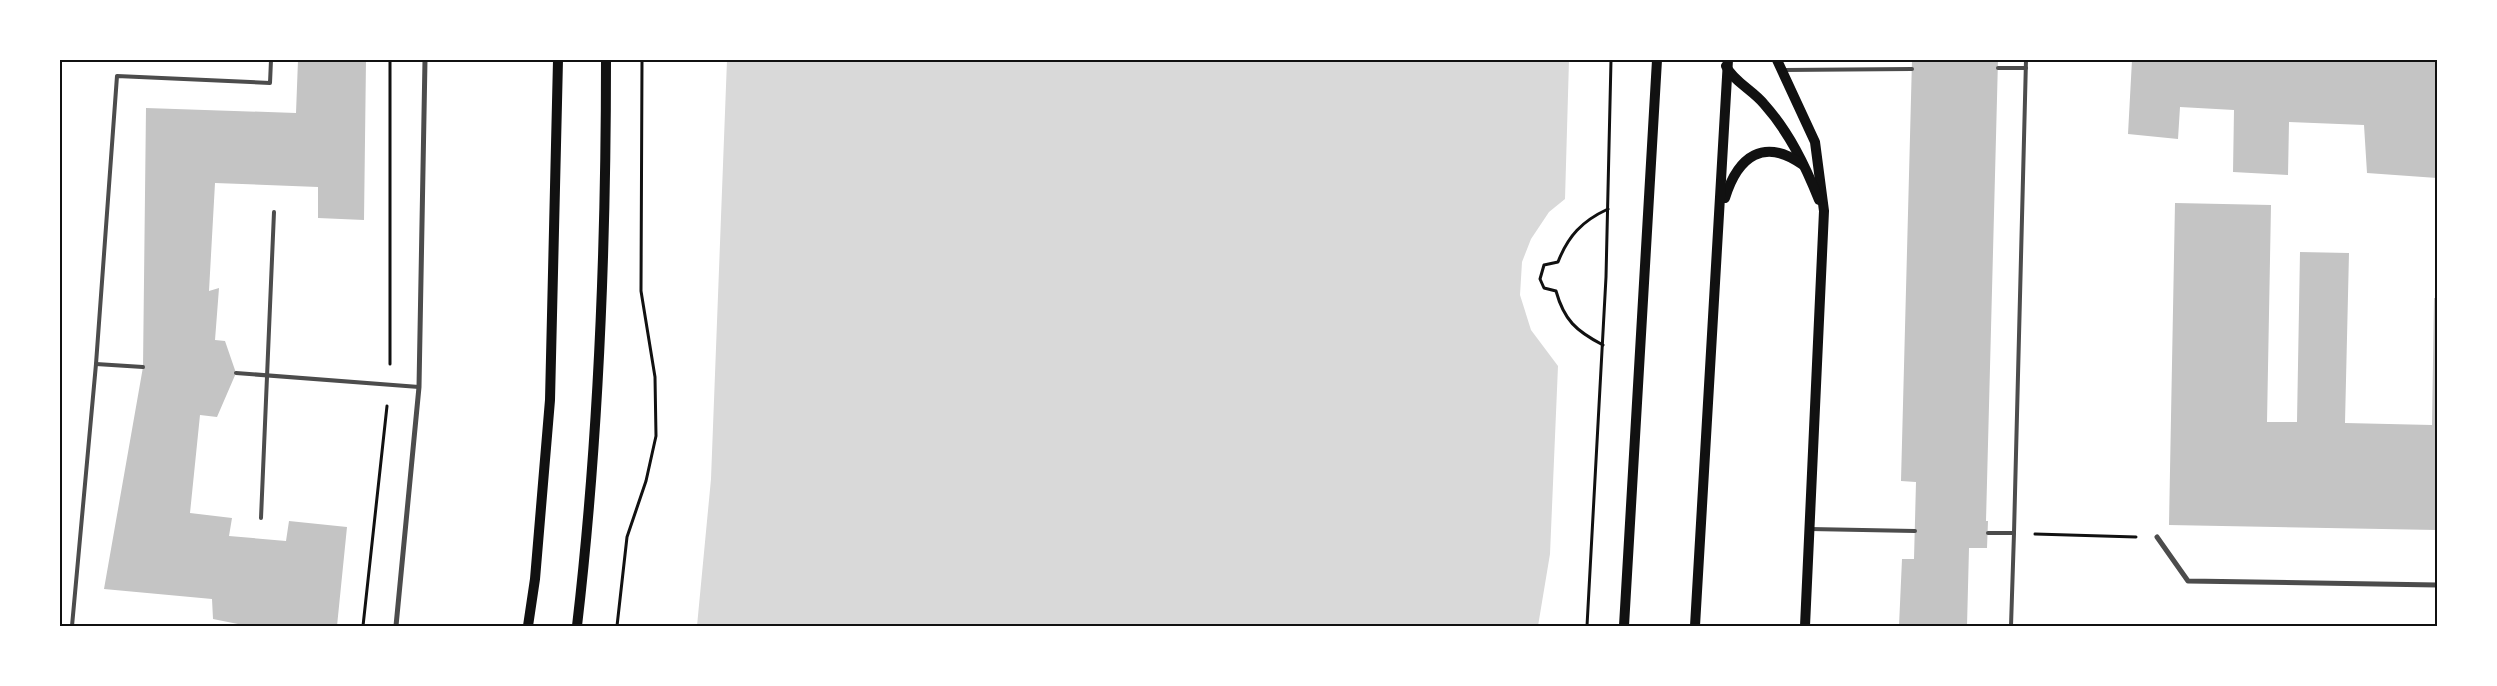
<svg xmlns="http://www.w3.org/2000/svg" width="2497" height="686" font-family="Helvetica,sans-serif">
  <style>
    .water { fill: #d9d9d9 }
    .building { fill: #c4c4c4 }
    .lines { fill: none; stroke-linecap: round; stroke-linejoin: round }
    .path { stroke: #111; stroke-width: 3 }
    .service { stroke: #4c4c4c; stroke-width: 4 }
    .minor { stroke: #4c4c4c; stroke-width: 5 }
    .secondary { stroke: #111; stroke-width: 10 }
    .neatline { fill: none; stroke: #111; stroke-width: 2 }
  </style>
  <rect width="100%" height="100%" fill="#fff"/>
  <path class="water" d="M727 60H1569L1565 199 1549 212 1531 239 1522 262 1520 295 1531 330 1558 366 1550 554 1538 626H697L711 479Z"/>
  <g class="building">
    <path d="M298 60H366L364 220 318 218V187L215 183 209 291 219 288 215 340 225 341 236 373 217 417 200 415 190 513 232 518 229 536 286 541 289 521 347 527 337 626H248L213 619 212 599 104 589 143 367 146 108 296 113Z"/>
    <path d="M1912 60H1998L1986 521H1988L1987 548H1969L1967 626H1899L1902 559H1914L1916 482 1901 481Z"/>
    <path d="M2132 60H2437V178L2367 173 2364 125 2289 122 2288 175 2233 172 2234 110 2180 107 2178 139 2128 134Z"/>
    <path d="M2175 203 2271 205 2267 422H2297L2300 252 2349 253 2345 423 2432 425 2434 298H2437V530L2169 525Z"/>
  </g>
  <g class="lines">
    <g class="path">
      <path d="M390 60V364"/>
      <path d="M1603 345C1576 331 1564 320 1556 291L1544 288 1540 279 1544 265 1558 262C1568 236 1582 221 1608 209"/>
      <path d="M2035 534 2136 537"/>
      <path d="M363 626 387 406"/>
      <path d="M617 626 627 537 646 481 656 436 655 377 641 291 642 60"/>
      <path d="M1587 626 1606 277 1611 60"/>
    </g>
    <g class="service">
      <path d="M1998 68H2026"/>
      <path d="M1784 70 1912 69"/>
      <path d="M96 364 143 367"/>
      <path d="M236 373 419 387"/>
      <path d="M261 518 274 212"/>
      <path d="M1810 529 1915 531"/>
      <path d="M1988 533H2014L2026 60"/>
      <path d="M72 626 96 364 117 76 270 83 271 60"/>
      <path d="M2011 626 2014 533"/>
    </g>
    <g class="minor">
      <path d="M2157 537 2188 581 2437 585"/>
      <path d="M396 626 419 387 425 60"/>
    </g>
    <g class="secondary">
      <path d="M1777 60 1815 142 1824 211 1805 626"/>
      <path d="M1726 66C1733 81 1754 91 1764 104 1789 132 1805 165 1819 200"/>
      <path d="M1725 198C1738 156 1764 137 1803 165"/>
      <path d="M528 626 535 579 550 400 558 60"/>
      <path d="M577 626C599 438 606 249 606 60"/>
      <path d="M1624 626 1657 60"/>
      <path d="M1695 626 1728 60"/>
    </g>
  </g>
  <rect width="2497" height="686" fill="none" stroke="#ffffff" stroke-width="122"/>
  <rect x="61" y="61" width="2375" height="564" class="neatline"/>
</svg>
